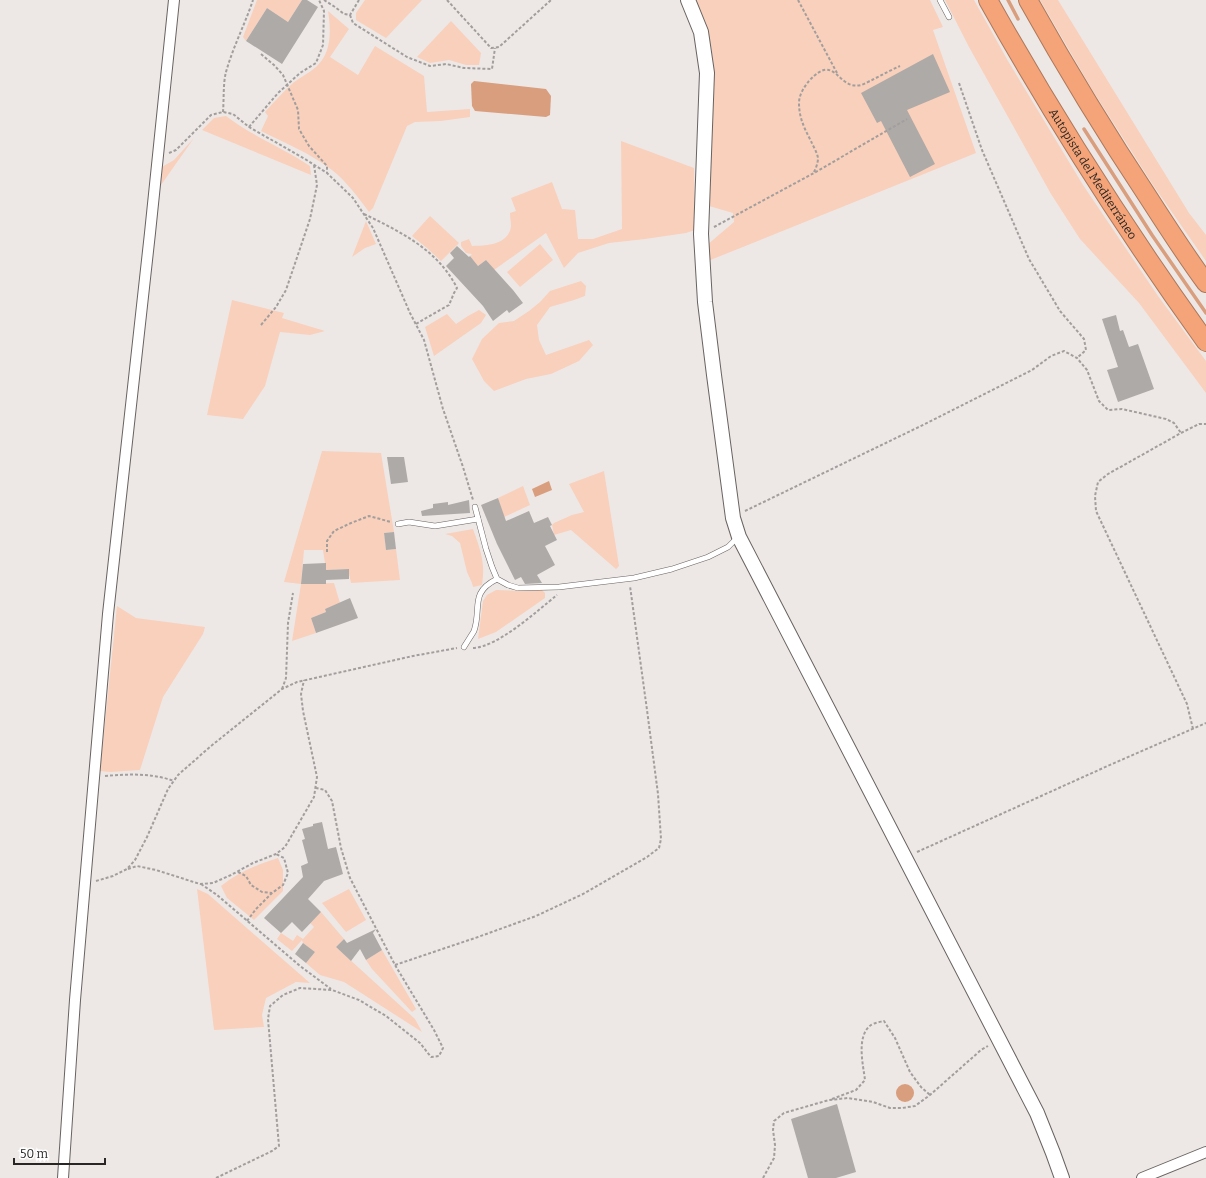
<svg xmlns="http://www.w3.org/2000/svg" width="1206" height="1178" font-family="Bitter,serif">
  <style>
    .green { fill: #f9d0bb }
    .water { fill: #d99e7d }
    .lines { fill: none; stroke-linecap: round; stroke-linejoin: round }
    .stream { stroke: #d99e7d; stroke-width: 3.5 }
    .building { fill: #aeaaa7 }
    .service-casing { stroke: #686361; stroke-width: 6 }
    .minor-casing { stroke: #686361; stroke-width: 12 }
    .secondary-casing { stroke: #686361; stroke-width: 16 }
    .motorway-casing { stroke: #ad785b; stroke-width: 20 }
    .path { stroke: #a29e9d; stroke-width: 2; stroke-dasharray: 3 2; stroke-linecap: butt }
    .service { stroke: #fff; stroke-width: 5 }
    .minor { stroke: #fff; stroke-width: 10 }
    .secondary { stroke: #fff; stroke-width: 14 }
    .motorway { stroke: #f4a478; stroke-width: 18 }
    .labels { text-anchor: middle; stroke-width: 3; stroke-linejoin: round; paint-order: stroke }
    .street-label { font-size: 12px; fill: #282726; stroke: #fff }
  </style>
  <rect width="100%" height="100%" fill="#ede8e6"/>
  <g class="green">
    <path d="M257 0H302L288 22 267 8 246 41 243 37Z"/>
    <path d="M365 0H422L386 38 356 20V13Z"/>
    <path d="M695 0H930L943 27 933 30 976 153 708 261 707 245 734 222 733 213 709 206 714 70C712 42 707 25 695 0Z"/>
    <path d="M945 0H974L1008 61 1083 185 1158 296 1206 361V393L1139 303 1080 239 1051 194 969 47Z"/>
    <path d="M1040 0H1058L1189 213 1206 235V261L1153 185 1093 91Z"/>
    <path d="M328 11 349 29 330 57 358 75 375 46 424 76 427 112 470 109V117L441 121 415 122 407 126 373 208 369 212C358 197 346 181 332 170 310 153 285 143 261 131L268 116 265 112C274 102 283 92 293 83 301 77 309 73 316 67 332 53 331 30 328 11Z"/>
    <path d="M451 21 481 53 479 65H466L449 60 430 63 417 57Z"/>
    <path d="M226 116C252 136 283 148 310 166L311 175 202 130 214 118Z"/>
    <path d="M194 138 161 185 162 167 174 160Z"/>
    <path d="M621 141 694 168 695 230 686 233 645 239 609 243 578 253 564 268 546 233 494 270 486 260 478 266 470 256 472 254 466 253 461 246V242L469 239 472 246C486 246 509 245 511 226 511 222 510 218 510 213L516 211 511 198 552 182 562 209 575 210 578 239H593L622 229Z"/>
    <path d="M430 216 459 243 441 261 427 248 412 236Z"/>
    <path d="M366 221 376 244 365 248 352 257Z"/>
    <path d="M540 244 553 260 520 287 507 272Z"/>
    <path d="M581 281 586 286 585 296 574 300 550 307 537 325 539 340 546 355 589 340 593 345 579 361 551 374 526 379 494 391 484 381 472 359 482 339 499 323 514 321 529 311 540 302 550 291Z"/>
    <path d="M232 300 284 313 282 318 325 331 310 335 280 332 265 386 243 419 207 415Z"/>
    <path d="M479 310 486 315 481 323 434 356 425 327 447 314 456 324 468 316Z"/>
    <path d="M322 451 381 453 394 532 384 533 386 550 396 549 400 580 351 583 348 569 326 570 323 550H304L301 584 334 583 340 603 325 609 326 612 311 618 316 633 292 641 301 584 284 582Z"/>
    <path d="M604 471 619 566 616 569 571 530 554 535 552 525 554 523 572 515 584 512 569 484Z"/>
    <path d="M523 486 530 505 504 517 498 498Z"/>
    <path d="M473 529C480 549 486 563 482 585L473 587 472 583 467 572 460 543 452 536 445 534Z"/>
    <path d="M496 590 520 591 542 590 545 593V598L496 632 478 639 483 601 487 595Z"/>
    <path d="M117 606 136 618 205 627 203 634 163 697 140 770 110 772 100 771Z"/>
    <path d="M278 858 283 870V891L254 920 227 898 221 886C237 873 258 864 278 858Z"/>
    <path d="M197 889 208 894 310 983 296 982 266 998 262 1015 264 1027 214 1030Z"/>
    <path d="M349 889 366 920 346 932 322 903Z"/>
    <path d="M321 912 344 939 336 947 415 1019 422 1032 344 982 320 975 306 963 315 952 303 943 302 940 292 951 277 939 281 933 293 941 297 935 303 939 314 927 310 923Z"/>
    <path d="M382 950 416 1009 412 1012 372 969 366 960Z"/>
  </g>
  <g class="water">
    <path d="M474 81 546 89 551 96 550 115 546 117 475 111 472 106 471 84Z"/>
    <path d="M549 481 552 490 535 497 532 489Z"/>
    <circle cx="905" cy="1093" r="9"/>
  </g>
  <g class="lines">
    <g class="stream">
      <path d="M1008 0 1018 19"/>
      <path d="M1084 129 1152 235 1206 313"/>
    </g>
  </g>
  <g class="building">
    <path d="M302 0H307L318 7 282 64 246 41 267 8 288 22Z"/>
    <path d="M933 54 950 92 907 110 935 164 910 177 881 121 877 123 861 93Z"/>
    <path d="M457 246 469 257 470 256 478 266 486 260 513 290 523 303 509 313 507 310 493 321 483 306 446 266 454 258 450 253Z"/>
    <path d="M1116 315 1120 331 1123 330 1129 347 1138 344 1154 389 1118 402 1107 370 1118 367 1102 319Z"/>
    <path d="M387 457H404L408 482 391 484Z"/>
    <path d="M498 498 506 521 529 511 534 523 548 517 552 525 550 526 557 540 545 546 555 565 537 575 542 583 525 584 521 577 515 580 497 544 481 505Z"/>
    <path d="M469 500 470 513 422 516 421 511 433 508V504L448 502V505Z"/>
    <path d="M394 532 396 549 386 550 384 533Z"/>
    <path d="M326 563V570L349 569V579L326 580V584H301L303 564Z"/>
    <path d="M350 598 358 618 316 633 311 618 326 612 325 609Z"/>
    <path d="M322 822 328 849 336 847 343 874 324 881 308 899 321 912 302 932 292 922 281 933 264 918 303 877 301 866 308 863 302 840 305 839 302 829 313 826V824Z"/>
    <path d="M376 929 373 933 382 950 366 960 360 949 351 961 336 947 344 939 347 943Z"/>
    <path d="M303 943 315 952 306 963 295 954Z"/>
    <path d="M837 1104 856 1172 836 1178H808L791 1119Z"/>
  </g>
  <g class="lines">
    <defs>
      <g id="service">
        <path d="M940 0 949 17"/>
        <path d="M475 507 486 549 492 567 497 579 508 585 518 588 559 587 634 578 672 569 708 557 728 547 738 537"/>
        <path d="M398 524 409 522 435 526 478 519"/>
        <path d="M464 647C467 642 471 636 474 631 482 608 469 593 497 579"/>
      </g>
      <g id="minor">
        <path d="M63 1178 75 1000 108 614 150 233 174 0"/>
        <path d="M1142 1178 1206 1152"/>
      </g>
      <path id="secondary" d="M688 0 701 32 707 73 701 234 705 302 714 375 733 518 739 537 1037 1113 1053 1153 1062 1178"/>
      <g id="motorway">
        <path id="s1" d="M988 0C1054 118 1127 232 1206 342"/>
        <path d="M1028 0C1066 68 1107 135 1150 200 1168 228 1186 256 1206 283"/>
      </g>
    </defs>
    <use href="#service" class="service-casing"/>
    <use href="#minor" class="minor-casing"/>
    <use href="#secondary" class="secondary-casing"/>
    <use href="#motorway" class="motorway-casing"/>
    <g class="path">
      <path d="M324 0 335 7 344 14 350 15 359 0"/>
      <path d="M447 0 491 48 499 47 551 0"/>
      <path d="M798 0 837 73"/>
      <path d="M350 15 353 23 407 57 430 66 446 64 464 68 492 69 495 48"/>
      <path d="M261 54 274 65 283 75 298 110 299 129 309 146 327 166V173"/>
      <path d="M959 83 982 150 1029 259 1060 311 1084 339 1086 350 1077 358"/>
      <path d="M223 112C224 100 223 83 226 72 233 47 245 24 253 0"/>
      <path d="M249 127 278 93 300 73 316 63 323 45 324 11 319 0"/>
      <path d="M169 153 176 150 211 115 223 112 233 114 249 127 305 159 327 173 353 198 373 228 410 313 424 340 443 409 463 467 473 500"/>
      <path d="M814 172C816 168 818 163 818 158 817 152 813 146 811 141 804 128 799 117 799 103 799 95 804 87 809 81 836 51 837 91 861 85 865 84 869 81 872 80 882 75 891 70 900 66"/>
      <path d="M364 214C401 232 438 250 457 288L454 293 449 305 426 318 416 324"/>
      <path d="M714 227 814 173 907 119"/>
      <path d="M261 325 276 307 286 290 310 219 317 185 314 165"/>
      <path d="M745 511 925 424 1032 370 1051 356 1064 351 1077 358 1087 370 1099 401 1108 410 1122 409 1166 419 1174 423 1181 433"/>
      <path d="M327 552V541L334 531 351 523 369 516 391 522"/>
      <path d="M473 648C498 647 537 611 557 595"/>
      <path d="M282 689 286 678 288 623 293 593"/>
      <path d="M1193 729 1187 704 1096 511 1095 496 1098 482 1108 474 1181 433 1199 424H1206"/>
      <path d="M105 776C129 774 152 773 174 781"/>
      <path d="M917 852 1112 764 1206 723"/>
      <path d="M128 869 137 866 156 870 200 884 213 883 231 875 253 863 276 854 285 847 314 797 317 777 303 711 301 694 304 680"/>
      <path d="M238 872 246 876 251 885 262 892 272 893"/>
      <path d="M96 881 113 876 127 869 135 860 147 837 168 789 178 775 211 746 282 689 297 682 413 656 457 648"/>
      <path d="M201 884 217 895 300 966 331 989"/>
      <path d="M247 921 256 909 272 893 283 885 288 873 284 858 276 854"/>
      <path d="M395 965 478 937 536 916 583 894 647 857 659 848 661 839 658 794 647 710 630 586"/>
      <path d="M832 1099 856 1090 865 1080C863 1064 856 1036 871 1025 874 1023 880 1022 884 1021L895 1038 910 1072 921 1087 930 1095"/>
      <path d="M216 1178 272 1151 279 1146 268 1019 270 1006 283 995 300 988 332 990 359 1000 386 1016 420 1043 431 1057 439 1056 443 1048 434 1030 395 965 350 878 341 848 332 801 325 790 316 788"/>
      <path d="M763 1178 774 1158 775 1145 773 1130 774 1121 784 1113 829 1100 848 1098 873 1102 890 1108H902L915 1106 930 1095 981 1050 988 1046"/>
    </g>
    <use href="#service" class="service"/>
    <use href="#minor" class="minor"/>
    <use href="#secondary" class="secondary"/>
    <use href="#motorway" class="motorway"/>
  </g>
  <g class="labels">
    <g class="street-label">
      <text dy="4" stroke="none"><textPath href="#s1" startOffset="203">Autopista del Mediterráneo</textPath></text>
    </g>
  </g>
  <path d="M14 1158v6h91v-6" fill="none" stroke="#282726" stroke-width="2"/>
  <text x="20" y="1158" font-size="12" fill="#282726" stroke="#ffffff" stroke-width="3" paint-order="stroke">50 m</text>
</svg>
